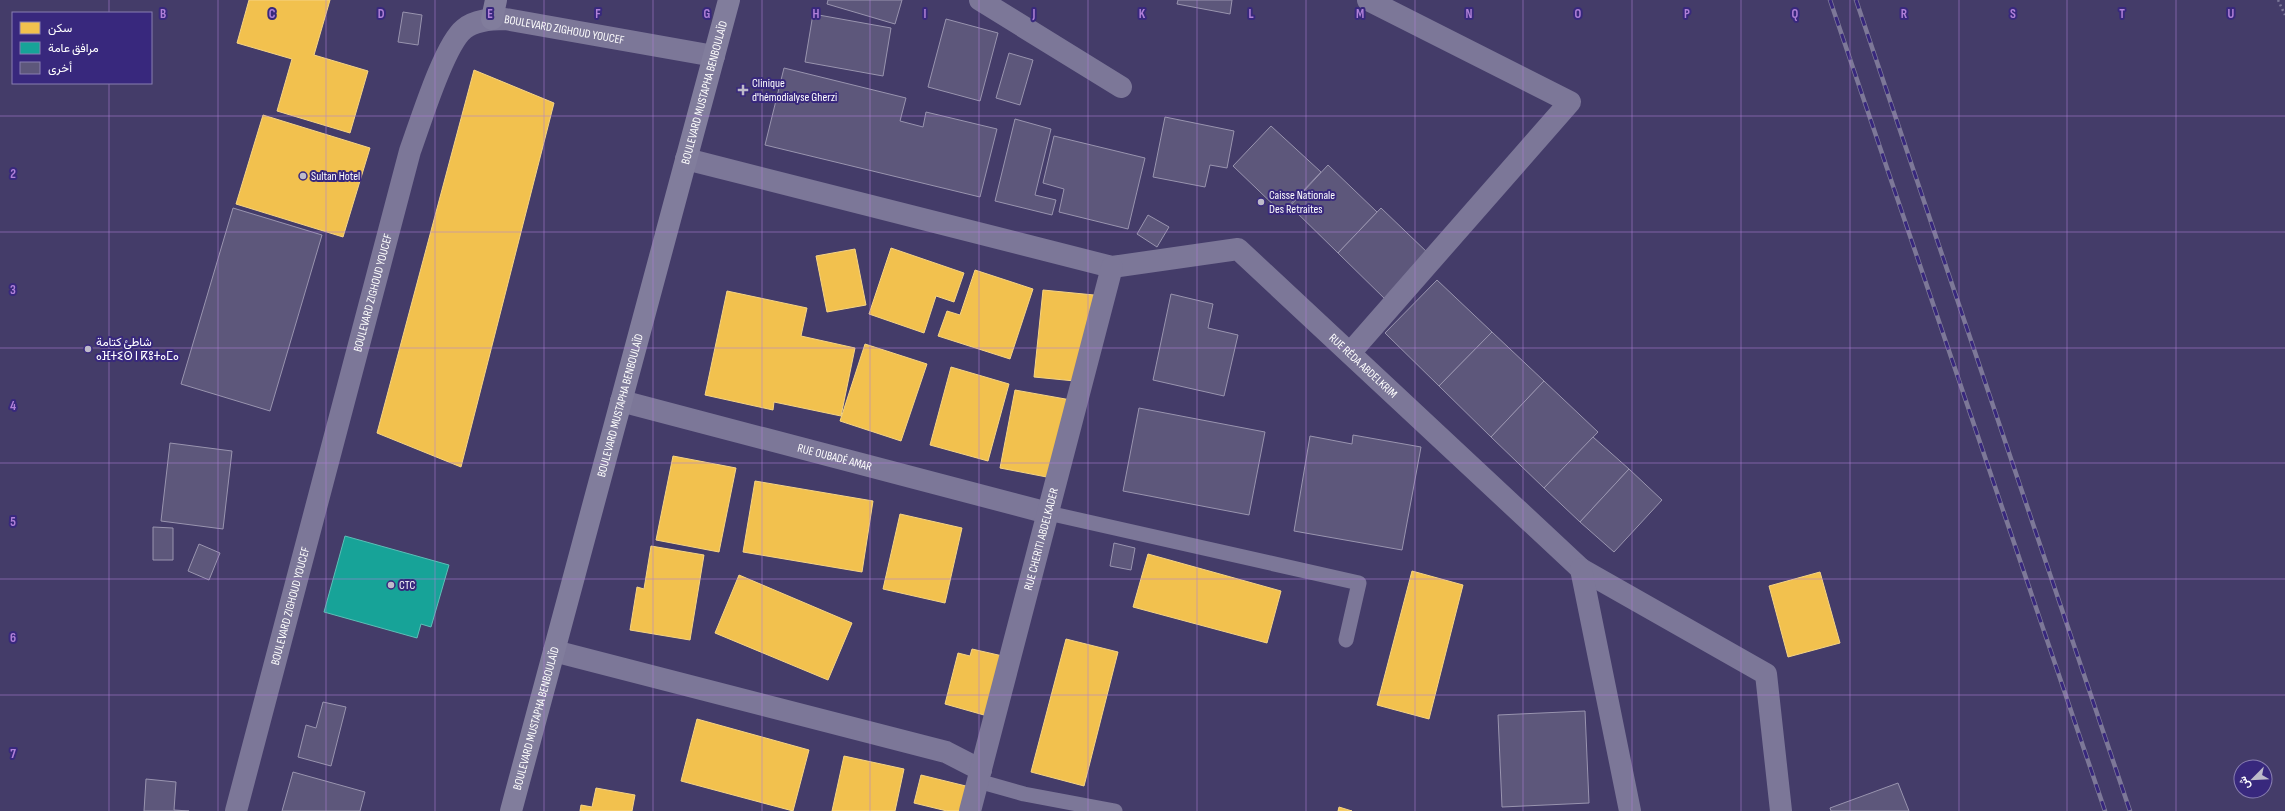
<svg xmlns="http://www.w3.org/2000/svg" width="2285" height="811" font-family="'Sofia Sans Condensed',Vazirmatn,'Noto Sans Tifinagh',sans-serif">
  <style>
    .homes { fill: #f2c14e; stroke: #f6d483 }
    .public { fill: #17a398; stroke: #5dbfb7 }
    .building { fill: #5d577b; stroke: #9994af }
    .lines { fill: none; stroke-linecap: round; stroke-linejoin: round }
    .path { stroke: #7c7798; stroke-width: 2.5; stroke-dasharray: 2 3; stroke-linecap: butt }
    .lane { stroke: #7c7798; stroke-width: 15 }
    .street { stroke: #7c7798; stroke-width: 22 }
    .secondary { stroke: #817d9c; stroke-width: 22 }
    .rail-casing { stroke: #7d7898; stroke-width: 4.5 }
    .rail { stroke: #38287d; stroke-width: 3; stroke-dasharray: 9; stroke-linecap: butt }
    .grid { fill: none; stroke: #b080d9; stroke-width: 1; stroke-opacity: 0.55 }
    .poi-dot { fill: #bebbca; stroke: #38287d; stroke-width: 1.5 }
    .labels { text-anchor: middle; stroke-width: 4; stroke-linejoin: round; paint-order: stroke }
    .street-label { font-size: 12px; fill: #fff; stroke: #38287d }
    .poi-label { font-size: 12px; fill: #fff; stroke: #38287d; text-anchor: start }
    .grid-label { font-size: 13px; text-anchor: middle; font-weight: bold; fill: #b080d9; stroke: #38287d; stroke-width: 4; stroke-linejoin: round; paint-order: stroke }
  </style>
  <rect width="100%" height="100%" fill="#443c69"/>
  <g class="homes">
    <path d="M249 0H330L314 55 368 71 350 133 277 111 292 59 237 43Z"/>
    <path d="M474 70 554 103 461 467 377 433Z"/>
    <path d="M263 115 370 148 343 237 236 204Z"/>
    <path d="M891 248 964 273 954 302 936 296 924 333 869 314Z"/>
    <path d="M855 249 866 305 827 312 816 256Z"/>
    <path d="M975 270 1033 289 1010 359 938 336 947 311 960 315Z"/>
    <path d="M1043 290 1094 295 1085 382 1034 377Z"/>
    <path d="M727 291 807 308 801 336 855 348 841 416 774 402 773 410 705 395Z"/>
    <path d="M865 344 927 364 901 441 840 421Z"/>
    <path d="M951 367 1009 384 988 461 930 445Z"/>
    <path d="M1015 390 1071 400 1057 479 1000 468Z"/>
    <path d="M673 456 736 468 719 552 656 540Z"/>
    <path d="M755 481 873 501 862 572 743 552Z"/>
    <path d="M900 514 962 528 945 603 883 589Z"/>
    <path d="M651 546 704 555 690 640 630 630 637 587 644 589Z"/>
    <path d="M1148 554 1281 591 1267 643 1133 607Z"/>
    <path d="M1412 571 1463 585 1429 719 1377 705Z"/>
    <path d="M1820 572 1840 643 1788 657 1769 586Z"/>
    <path d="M739 575 852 623 828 680 715 633Z"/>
    <path d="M1066 639 1118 652 1084 786 1031 772Z"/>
    <path d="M972 649 1007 657 991 717 945 704 958 653 970 656Z"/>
    <path d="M697 719 809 750 793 811 681 781Z"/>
    <path d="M844 756 904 769 895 811H832Z"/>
    <path d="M921 775 974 788 969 811H947L914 803Z"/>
    <path d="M596 788 635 795 632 811H580L581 805 592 807Z"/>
    <path d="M1339 807 1352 811H1338Z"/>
  </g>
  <path class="public" d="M345 536 449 565 431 627 421 624 417 638 324 612Z"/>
  <g class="building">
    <path d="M828 0H902L895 24 827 4Z"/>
    <path d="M1178 0H1232L1230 14 1177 4Z"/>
    <path d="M403 12 422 15 418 45 398 42Z"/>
    <path d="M813 14 891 28 883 76 805 62Z"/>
    <path d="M946 19 998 33 980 101 928 87Z"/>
    <path d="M1009 53 1033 60 1020 105 996 98Z"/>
    <path d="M784 68 906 98 900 121 923 127 926 112 997 129 980 197 765 145Z"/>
    <path d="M1165 117 1234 131 1227 168 1210 165 1205 187 1153 177Z"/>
    <path d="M1015 119 1051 129 1035 195 1056 200 1052 215 995 201Z"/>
    <path d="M1271 126 1321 172 1282 213 1233 166Z"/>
    <path d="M1054 136 1145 158 1128 229 1059 212 1064 189 1043 183Z"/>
    <path d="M1328 165 1377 212 1338 253 1290 206Z"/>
    <path d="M233 208 322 235 270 411 181 384Z"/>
    <path d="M1381 208 1429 254 1386 300 1338 253Z"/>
    <path d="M1148 215 1169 227 1157 247 1137 234Z"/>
    <path d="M1437 280 1492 332 1439 386 1385 333Z"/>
    <path d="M1171 294 1213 304 1208 328 1238 335 1224 396 1153 380Z"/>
    <path d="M1492 332 1544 381 1491 437 1439 386Z"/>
    <path d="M1544 381 1598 432 1544 488 1491 437Z"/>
    <path d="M1139 408 1265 432 1249 515 1123 491Z"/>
    <path d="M1353 435 1421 447 1402 550 1294 531 1310 436 1352 444Z"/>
    <path d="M1593 437 1629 469 1580 522 1544 488Z"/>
    <path d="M170 443 232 451 223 529 161 521Z"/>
    <path d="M1629 469 1662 500 1614 552 1580 522Z"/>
    <path d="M153 527 173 528V560H153Z"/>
    <path d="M1114 543 1135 548 1131 570 1110 566Z"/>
    <path d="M199 544 220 553 209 580 188 571Z"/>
    <path d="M323 702 346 707 331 766 298 757 306 725 316 728Z"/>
    <path d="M1585 711 1589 803 1502 807 1498 715Z"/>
    <path d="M293 772 365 792 360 811H282Z"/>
    <path d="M146 779 176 782 174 810 189 811H144Z"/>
    <path d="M1898 783 1909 811H1831L1830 808Z"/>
  </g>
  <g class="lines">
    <path class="path" d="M2278 0 2285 15"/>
    <g class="lane">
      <path d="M1048 513 1359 583 1346 640"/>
      <path d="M978 781 1024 794 1115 811"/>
    </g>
    <g class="street">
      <path d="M980 0 1121 87"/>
      <path id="s1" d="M686 159 1112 267 1238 249 1581 569 1766 674 1781 811"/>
      <path d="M1350 353 1570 102 1368 0"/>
      <path id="s2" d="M621 401 1048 513"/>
      <path d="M1581 569 1630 811"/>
      <path d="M554 651 946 752 981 770"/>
      <path id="s3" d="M236 811 410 151C420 124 444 45 464 29 475 20 491 19 505 19L714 56"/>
      <path id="s4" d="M970 811 1112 267"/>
    </g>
    <g class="secondary">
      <path d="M492 19 496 0"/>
      <path id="s5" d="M511 811 729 0"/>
    </g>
    <defs>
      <g id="rail">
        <path d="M1830 0 2105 811"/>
        <path d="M1856 0 2130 811"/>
      </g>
    </defs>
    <use href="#rail" class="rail-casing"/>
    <use href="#rail" class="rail"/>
  </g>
  <path class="grid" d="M109 0V13M218 0V811M326 0V811M435 0V811M544 0V811M653 0V811M762 0V811M870 0V811M979 0V811M1088 0V811M1197 0V811M1306 0V811M1415 0V811M1523 0V811M1632 0V811M1741 0V811M1850 0V811M1959 0V811M2067 0V811M2176 0V811M109 83V811M0 116H2285M0 232H2285M0 348H2285M0 463H2285M0 579H2285M0 695H2285"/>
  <g class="poi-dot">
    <path d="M741 84h4v4h4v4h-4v4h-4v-4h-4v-4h4z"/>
    <circle cx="303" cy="176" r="4"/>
    <circle cx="1261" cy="202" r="4"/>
    <circle cx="88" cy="349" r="4"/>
    <circle cx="391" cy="585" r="4"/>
  </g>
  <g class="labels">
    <g class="street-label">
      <text dy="4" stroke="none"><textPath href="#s3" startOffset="920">BOULEVARD ZIGHOUD YOUCEF</textPath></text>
      <text dy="4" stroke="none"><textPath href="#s5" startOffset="744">BOULEVARD MUSTAPHA BENBOULAÏD</textPath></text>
      <text dy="4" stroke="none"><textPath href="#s3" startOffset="536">BOULEVARD ZIGHOUD YOUCEF</textPath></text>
      <text dy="4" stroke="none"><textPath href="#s1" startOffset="738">RUE RÉDA ABDELKRIM</textPath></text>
      <text dy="4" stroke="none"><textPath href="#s5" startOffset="420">BOULEVARD MUSTAPHA BENBOULAÏD</textPath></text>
      <text dy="4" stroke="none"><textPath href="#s2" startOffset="221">RUE OUBADÉ AMAR</textPath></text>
      <text dy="4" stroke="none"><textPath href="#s4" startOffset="281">RUE CHERITI ABDELKADER</textPath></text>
      <text dy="4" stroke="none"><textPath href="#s3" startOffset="212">BOULEVARD ZIGHOUD YOUCEF</textPath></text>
      <text dy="4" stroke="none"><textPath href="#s5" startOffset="96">BOULEVARD MUSTAPHA BENBOULAÏD</textPath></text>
    </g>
    <g class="poi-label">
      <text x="752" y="87">Clinique<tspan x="752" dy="14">d'hémodialyse Gherzi</tspan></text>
      <text x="311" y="180">Sultan Hotel</text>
      <text x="1269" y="199">Caisse Nationale<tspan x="1269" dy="14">Des Retraites</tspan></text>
      <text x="96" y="346">شاطئ كتامة<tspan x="96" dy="14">ⴰⴼⵜⵉⵙ ⵏ ⴽⵓⵜⴰⵎⴰ</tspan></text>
      <text x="399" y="589">CTC</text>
    </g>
  </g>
  <g class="grid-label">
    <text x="163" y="18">B</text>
    <text x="272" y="18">C</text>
    <text x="381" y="18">D</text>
    <text x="490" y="18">E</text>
    <text x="598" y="18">F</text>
    <text x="707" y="18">G</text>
    <text x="816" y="18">H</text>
    <text x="925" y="18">I</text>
    <text x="1034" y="18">J</text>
    <text x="1142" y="18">K</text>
    <text x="1251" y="18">L</text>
    <text x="1360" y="18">M</text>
    <text x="1469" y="18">N</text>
    <text x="1578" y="18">O</text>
    <text x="1687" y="18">P</text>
    <text x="1795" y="18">Q</text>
    <text x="1904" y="18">R</text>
    <text x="2013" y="18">S</text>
    <text x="2122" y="18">T</text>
    <text x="2231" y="18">U</text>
    <text x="13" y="178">2</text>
    <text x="13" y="294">3</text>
    <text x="13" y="410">4</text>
    <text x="13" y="526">5</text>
    <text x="13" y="642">6</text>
    <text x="13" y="758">7</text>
  </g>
  <rect x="12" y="12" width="140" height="72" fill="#38287d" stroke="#887eb1"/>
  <rect x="20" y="22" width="20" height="12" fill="#f2c14e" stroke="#887eb1"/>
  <text x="48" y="32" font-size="12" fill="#ffffff">سكن</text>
  <rect x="20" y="42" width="20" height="12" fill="#17a398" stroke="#887eb1"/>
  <text x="48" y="52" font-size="12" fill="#ffffff">مرافق عامة</text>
  <rect x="20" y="62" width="20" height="12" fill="#5d577b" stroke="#887eb1"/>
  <text x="48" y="72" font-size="12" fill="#ffffff">أخرى</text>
  <g transform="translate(2253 779) rotate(246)"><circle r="19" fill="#38287d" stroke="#887eb1"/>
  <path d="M0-3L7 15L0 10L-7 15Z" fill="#bebbca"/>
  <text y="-6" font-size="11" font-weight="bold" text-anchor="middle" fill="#ffffff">ش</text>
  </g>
</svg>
